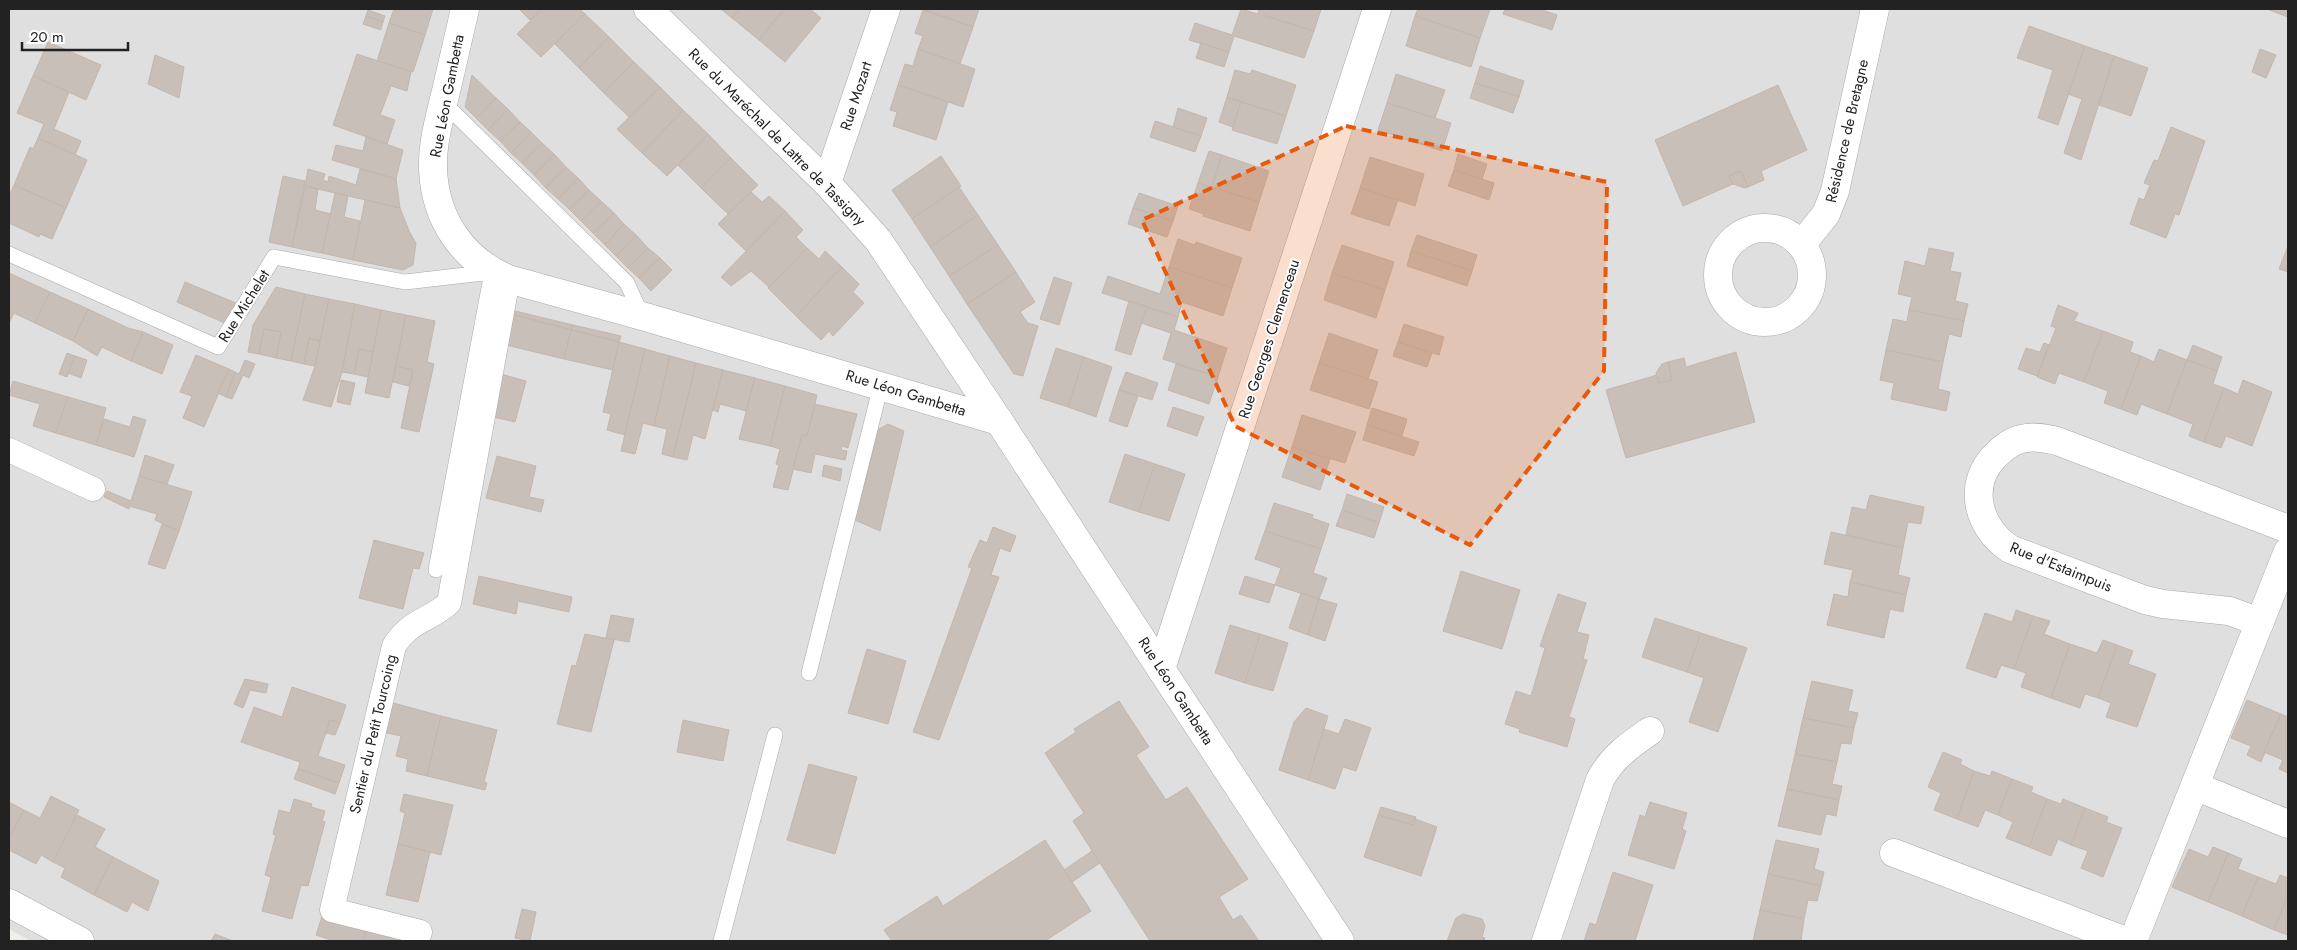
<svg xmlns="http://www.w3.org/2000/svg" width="2297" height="950" font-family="Jost,sans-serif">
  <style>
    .residential { fill: #e0dfdf }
    .building { fill: #c7bfb8; stroke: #c4b6ab }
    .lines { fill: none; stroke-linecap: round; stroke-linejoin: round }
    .service-casing { stroke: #a9a9a9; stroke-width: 16 }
    .pedestrian-casing { stroke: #a9a9a9; stroke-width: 25 }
    .minor-casing { stroke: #a9a9a9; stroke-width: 29 }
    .tertiary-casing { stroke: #a9a9a9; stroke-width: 29 }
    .service { stroke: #fff; stroke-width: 15 }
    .pedestrian { stroke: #fff; stroke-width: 24 }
    .minor { stroke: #fff; stroke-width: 28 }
    .tertiary { stroke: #fff; stroke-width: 28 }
    .marked { fill: #e8590c; fill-opacity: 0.2; stroke: #e8590c; stroke-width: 4; stroke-dasharray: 10 6; stroke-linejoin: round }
    .labels { text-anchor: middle; stroke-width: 4; stroke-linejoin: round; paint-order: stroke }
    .street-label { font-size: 15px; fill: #222; stroke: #fff }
  </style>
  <rect width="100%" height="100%" fill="#f2efe9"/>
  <path class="residential" d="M9 9H2288V941H31L9 929Z"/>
  <g class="building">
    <path d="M394 9H433L425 35 389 23Z"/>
    <path d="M519 9H542L530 20Z"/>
    <path d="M542 9H580L585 14 541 57 517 34Z"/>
    <path d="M721 9H740L732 18Z"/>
    <path d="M740 9H784L759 40 732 18Z"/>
    <path d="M784 9H810L821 18 785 62 759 40Z"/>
    <path d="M923 9H979L973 27Z"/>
    <path d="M1241 9 1314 31 1304 58 1234 36 1229 52 1189 40 1195 23 1232 35Z"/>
    <path d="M1259 9H1321L1314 31 1258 13Z"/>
    <path d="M1418 9H1490L1480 38 1415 16Z"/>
    <path d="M1505 9H1539L1557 15 1552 30 1503 14Z"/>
    <path d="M2267 9H2288V17Z"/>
    <path d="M368 10 385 16 383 22 366 16Z"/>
    <path d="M923 10 973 27 960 64 918 49 923 36 915 33Z"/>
    <path d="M585 14 609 37 579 68 555 44Z"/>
    <path d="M366 16 383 22 381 30 363 24Z"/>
    <path d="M1415 16 1480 38 1471 67 1406 46Z"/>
    <path d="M389 23 425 35 413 72 377 61Z"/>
    <path d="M2029 26 2085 46 2058 125 2038 118 2053 70 2017 58Z"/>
    <path d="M609 37 634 62 604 93 579 68Z"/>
    <path d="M48 42 101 65 86 100 33 76Z"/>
    <path d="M1201 43 1229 52 1224 67 1196 58Z"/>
    <path d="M2085 46 2114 56 2081 160 2064 153 2082 99 2068 94Z"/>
    <path d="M918 49 975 69 963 107 898 85 905 64 913 66Z"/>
    <path d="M2260 49 2276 55 2266 78 2252 72Z"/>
    <path d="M357 54 411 72 407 91 391 86 380 115 395 120 387 144 333 125Z"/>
    <path d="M155 55 184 67 179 98 148 84Z"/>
    <path d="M2114 56 2148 68 2131 116 2099 105Z"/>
    <path d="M634 62 660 87 629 117 604 93Z"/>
    <path d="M1480 66 1524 81 1519 97 1475 83Z"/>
    <path d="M1235 70 1250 74 1252 70 1296 85 1286 116 1227 97Z"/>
    <path d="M1396 74 1445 90 1435 118 1387 103Z"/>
    <path d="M472 75 496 98 476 118 465 107Z"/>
    <path d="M33 76 69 92 54 129 81 141 75 155 38 138 44 124 17 113Z"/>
    <path d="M1475 83 1519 97 1513 113 1470 98Z"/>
    <path d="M898 85 948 102 936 140 893 126 897 112 890 110Z"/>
    <path d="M1778 85 1807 150 1761 171 1764 180 1748 187 1741 171 1729 176 1733 184 1683 206 1655 140Z"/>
    <path d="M660 87 683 110 642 153 617 129Z"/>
    <path d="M1227 97 1241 102 1233 127 1219 122Z"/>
    <path d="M496 98 508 109 488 130 476 118Z"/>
    <path d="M1241 102 1286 116 1277 144 1232 130Z"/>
    <path d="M1387 103 1451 123 1442 151 1378 130Z"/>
    <path d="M1178 108 1207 118 1201 136 1173 127Z"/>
    <path d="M508 109 520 122 500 141 488 130Z"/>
    <path d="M683 110 708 134 667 176 642 153Z"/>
    <path d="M1155 121 1201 136 1195 152 1150 137Z"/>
    <path d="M520 122 531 132 511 153 500 141Z"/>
    <path d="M2171 127 2205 141 2179 215 2175 214 2166 238 2130 224 2139 198 2144 200 2150 185 2144 183 2154 160 2158 161Z"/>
    <path d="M531 132 542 143 522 163 511 153Z"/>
    <path d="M708 134 731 158 701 188 678 165Z"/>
    <path d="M366 137 403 150 396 179 332 160 336 145 363 151Z"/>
    <path d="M38 138 87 160 66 208 14 185 30 147 33 149Z"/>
    <path d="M542 143 554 154 534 175 522 163Z"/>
    <path d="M1209 151 1222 155 1212 187 1198 183Z"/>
    <path d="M554 154 566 167 546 188 534 175Z"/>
    <path d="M1458 154 1487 164 1482 179 1454 170Z"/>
    <path d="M1222 155 1269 171 1259 202 1212 187Z"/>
    <path d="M941 156 961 186 912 219 892 190Z"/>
    <path d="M1370 157 1424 174 1415 206 1360 188Z"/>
    <path d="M731 158 758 185 728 214 701 188Z"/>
    <path d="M566 167 578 178 558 199 546 188Z"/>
    <path d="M308 169 325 174 323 180 328 182 329 176 356 185 360 169 396 179 400 208 305 186Z"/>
    <path d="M1454 170 1494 183 1489 200 1448 186Z"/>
    <path d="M1741 171 1748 187 1745 188 1733 184 1729 176Z"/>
    <path d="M283 176 305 181 292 247 269 242Z"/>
    <path d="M578 178 589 190 569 209 558 199Z"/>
    <path d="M1198 183 1259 202 1250 231 1203 216 1204 214 1189 209Z"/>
    <path d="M14 185 66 208 52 239 40 234 39 237 9 223V196Z"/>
    <path d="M305 186 318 189 315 210 331 214 322 253 292 247Z"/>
    <path d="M959 187 978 215 930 247 912 219Z"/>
    <path d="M1360 188 1398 200 1389 226 1351 214Z"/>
    <path d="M589 190 601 201 581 221 569 209Z"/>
    <path d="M751 192 762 202 769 196 785 211 746 251 718 224Z"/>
    <path d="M335 193 348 196 344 217 360 221 353 260 322 253Z"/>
    <path d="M1139 193 1178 206 1173 221 1133 208Z"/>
    <path d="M365 200 400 208 410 233 416 243 413 265 403 270 353 260Z"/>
    <path d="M601 201 614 213 593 233 581 221Z"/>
    <path d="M1133 208 1173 221 1167 237 1128 224Z"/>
    <path d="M785 211 803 230 796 237 807 248 769 287 751 271 731 286 721 277Z"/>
    <path d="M614 213 624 224 605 245 593 233Z"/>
    <path d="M978 215 998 245 949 276 930 247Z"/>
    <path d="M624 224 636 235 616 256 605 245Z"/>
    <path d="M636 235 648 248 628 268 616 256Z"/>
    <path d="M1417 235 1477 255 1472 271 1411 251Z"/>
    <path d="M1178 239 1195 245 1196 242 1242 258 1232 288 1169 267Z"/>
    <path d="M998 245 1016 272 967 304 949 276Z"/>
    <path d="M1342 245 1394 262 1385 290 1332 273Z"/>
    <path d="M2288 246V272L2279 269Z"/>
    <path d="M648 248 660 258 639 278 628 268Z"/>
    <path d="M807 248 819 259 825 251 842 267 796 316 768 288Z"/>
    <path d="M1929 248 1954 253 1950 271 1961 273 1955 301 1968 304 1964 321 1909 310 1912 297 1898 294 1905 261 1925 266Z"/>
    <path d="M1411 251 1472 271 1467 286 1407 266Z"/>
    <path d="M660 258 672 270 651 291 639 278Z"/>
    <path d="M842 267 859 284 853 292 864 303 833 336 829 331 821 340 796 316Z"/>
    <path d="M1169 267 1232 288 1223 316 1182 302 1178 317 1102 293 1108 276 1160 294Z"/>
    <path d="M1016 272 1035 302 1020 312 1028 323 1038 326 1023 376 1014 374 967 304Z"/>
    <path d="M9 273 50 292 35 323 14 313 9 323Z"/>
    <path d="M1332 273 1385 290 1376 318 1324 300Z"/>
    <path d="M1054 277 1072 283 1059 325 1040 319Z"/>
    <path d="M185 282 236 303 227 324 177 302Z"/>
    <path d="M276 287 305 294 291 361 276 358 281 332 264 329 259 354 248 352 253 325Z"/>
    <path d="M50 292 88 309 73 341 35 323Z"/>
    <path d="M305 294 329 299 320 341 309 338 304 364 291 361Z"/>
    <path d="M329 299 355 304 342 372 331 407 303 400 315 366Z"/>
    <path d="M1129 301 1147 307 1131 355 1115 350Z"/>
    <path d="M355 304 381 310 373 352 359 349 354 374 342 372Z"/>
    <path d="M2058 305 2078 313 2074 321 2103 331 2084 382 2059 373 2055 384 2037 377 2056 328 2051 326Z"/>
    <path d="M1147 307 1178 317 1174 330 1227 348 1218 377 1163 359 1171 333 1141 323Z"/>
    <path d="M88 309 128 328 143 332 131 361 102 347 97 356 73 341Z"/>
    <path d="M381 310 406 315 389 398 365 393Z"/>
    <path d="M511 310 573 325 571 330 511 314Z"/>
    <path d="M1909 310 1964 321 1961 337 1949 334 1943 362 1886 350 1893 319 1907 322Z"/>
    <path d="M511 314 571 330 564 359 502 344Z"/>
    <path d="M406 315 435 321 427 362 434 364 419 432 401 428 413 370 396 366Z"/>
    <path d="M1404 324 1444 337 1439 355 1398 342Z"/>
    <path d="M573 325 621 336 619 342 571 330Z"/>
    <path d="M264 329 281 332 276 358 259 354Z"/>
    <path d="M571 330 619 342 613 370 564 359Z"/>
    <path d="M2103 331 2133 342 2130 352 2141 356 2121 409 2104 403 2108 391 2084 382Z"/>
    <path d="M143 332 173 345 162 374 131 361Z"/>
    <path d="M1329 333 1378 350 1368 379 1319 363Z"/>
    <path d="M309 338 320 341 315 366 304 364Z"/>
    <path d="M619 342 645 349 625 435 607 430 611 414 603 412Z"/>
    <path d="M1398 342 1432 353 1427 367 1393 356Z"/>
    <path d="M2044 343 2049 345 2037 376 2018 369 2026 348 2040 352Z"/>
    <path d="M2193 345 2222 357 2217 371 2187 360Z"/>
    <path d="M1056 348 1084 357 1068 407 1040 398Z"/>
    <path d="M359 349 373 352 368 377 354 374Z"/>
    <path d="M645 349 670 356 654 426 643 423 635 454 621 451Z"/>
    <path d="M2159 349 2187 360 2167 414 2141 404 2137 415 2121 409 2141 356 2154 362Z"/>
    <path d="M1886 350 1943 362 1938 389 1950 392 1946 411 1891 399 1894 383 1880 380Z"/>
    <path d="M1736 352 1755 422 1626 458 1606 390 1657 375 1659 383 1672 380 1668 362 1684 358 1686 367Z"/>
    <path d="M67 353 75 356 67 377 59 374Z"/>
    <path d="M196 355 229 369 204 427 183 418 192 396 180 392Z"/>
    <path d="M75 356 87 360 81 378 68 373Z"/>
    <path d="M670 356 696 363 673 457 662 454 667 429 654 426Z"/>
    <path d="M1084 357 1112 367 1096 417 1068 407Z"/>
    <path d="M245 360 255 364 249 378 243 375 232 399 226 397 235 372 239 374Z"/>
    <path d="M2187 360 2217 371 2213 384 2224 388 2204 442 2189 436 2193 424 2167 414Z"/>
    <path d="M1668 362 1672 380 1659 383 1656 373 1662 364Z"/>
    <path d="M696 363 723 370 705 439 693 435 687 460 673 457Z"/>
    <path d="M1319 363 1378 382 1369 409 1310 390Z"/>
    <path d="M1176 364 1218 377 1209 404 1168 390Z"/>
    <path d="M396 366 413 370 409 386 393 382Z"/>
    <path d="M229 369 235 372 226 397 218 393Z"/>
    <path d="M723 370 755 378 746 411 720 404 718 412 713 410Z"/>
    <path d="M1126 372 1158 383 1152 400 1119 390Z"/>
    <path d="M497 373 526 381 515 422 489 416Z"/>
    <path d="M755 378 785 386 770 446 739 439Z"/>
    <path d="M341 380 355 383 350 405 337 402Z"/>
    <path d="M2243 380 2272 392 2252 446 2226 436 2221 448 2204 442 2224 388 2238 394Z"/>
    <path d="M13 381 68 397 56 433 33 426 40 404 9 395Z"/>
    <path d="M785 386 817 395 807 436 802 435 788 490 773 487 779 465 776 464 780 449 770 446Z"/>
    <path d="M1119 390 1138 396 1127 427 1109 421Z"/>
    <path d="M68 397 106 408 96 445 56 433Z"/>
    <path d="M815 404 857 414 848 448 842 446 841 450 847 451 845 460 815 454 811 473 793 469 802 435 807 436Z"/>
    <path d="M1173 407 1204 417 1197 436 1167 426Z"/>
    <path d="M1372 408 1407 419 1402 436 1367 425Z"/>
    <path d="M1302 415 1356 432 1345 463 1292 447Z"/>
    <path d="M133 416 146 420 134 457 96 445 104 419 130 427Z"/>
    <path d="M888 424 904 431 880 531 855 520 879 429Z"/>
    <path d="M1367 425 1419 442 1414 456 1363 440Z"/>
    <path d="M1292 447 1330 459 1320 490 1282 477Z"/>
    <path d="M1125 454 1155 464 1139 512 1109 502Z"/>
    <path d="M145 455 174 465 167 484 139 476Z"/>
    <path d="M497 456 536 466 529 497 544 500 541 512 486 498Z"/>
    <path d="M1155 464 1185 474 1169 521 1139 512Z"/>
    <path d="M824 465 842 469 840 481 822 476Z"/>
    <path d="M139 476 192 492 179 531 155 520 157 514 129 506V509L104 497 107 491 131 501Z"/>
    <path d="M1347 494 1384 507 1379 523 1342 510Z"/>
    <path d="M1870 495 1924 507 1921 524 1908 522 1903 548 1846 535 1852 507 1866 510Z"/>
    <path d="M1274 503 1313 515 1312 518 1329 524 1321 549 1265 531Z"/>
    <path d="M1342 510 1379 523 1374 538 1336 526Z"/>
    <path d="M162 524 179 531 165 569 148 564Z"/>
    <path d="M993 527 1016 536 1010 552 1000 548 991 575 999 577 939 740 913 732 972 568 968 567 980 540 987 543Z"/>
    <path d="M1265 531 1321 549 1313 573 1327 578 1319 599 1275 585 1281 568 1255 559Z"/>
    <path d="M1831 532 1903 548 1898 575 1910 578 1906 595 1850 582 1853 570 1824 564Z"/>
    <path d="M374 540 424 553 419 569 413 568 403 609 359 598Z"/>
    <path d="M1461 571 1520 590 1502 649 1443 631Z"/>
    <path d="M479 576 572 597 569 612 518 601 516 614 473 604Z"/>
    <path d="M1245 576 1275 585 1269 603 1239 594Z"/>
    <path d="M1850 582 1906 595 1903 612 1890 609 1884 638 1827 625 1834 594 1848 597Z"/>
    <path d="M1301 593 1319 599 1308 635 1289 628Z"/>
    <path d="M1558 594 1586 603 1577 632 1589 635 1583 659 1587 660 1569 717 1575 719 1567 747 1519 732 1520 729 1505 724 1516 691 1531 696 1545 648 1540 646Z"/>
    <path d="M1319 599 1337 604 1325 641 1308 635Z"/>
    <path d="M2016 610 2033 616 2014 669 2001 665 1996 678 1966 668 1985 613 2012 622Z"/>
    <path d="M611 615 634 619 629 642 606 638Z"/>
    <path d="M2033 616 2050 621 2044 634 2070 644 2051 698 2021 687 2026 673 2014 669Z"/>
    <path d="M1655 618 1701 633 1687 672 1642 657Z"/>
    <path d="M1230 625 1260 634 1245 683 1215 673Z"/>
    <path d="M1701 633 1747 648 1718 732 1689 722 1704 678 1687 672Z"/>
    <path d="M585 634 614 640 591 732 557 724 572 665 576 666Z"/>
    <path d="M1260 634 1288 643 1273 691 1245 683Z"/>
    <path d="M2103 640 2117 645 2098 698 2085 694 2080 708 2051 698 2070 644 2097 653Z"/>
    <path d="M2117 645 2133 651 2128 664 2156 674 2137 727 2106 717 2111 703 2098 698Z"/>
    <path d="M867 649 906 661 888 724 848 713Z"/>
    <path d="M245 679 268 684 266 693 250 690 243 708 234 704Z"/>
    <path d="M1812 681 1853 690 1848 711 1858 713 1854 728 1803 718Z"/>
    <path d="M292 687 346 705 340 723 330 720 318 756 345 765 339 783 298 769 300 762 241 742 254 707 282 717Z"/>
    <path d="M2247 700 2281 714 2261 762 2247 755 2251 746 2231 738Z"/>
    <path d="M386 701 441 716 427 776 406 771 408 759 396 756 401 736 378 731Z"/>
    <path d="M1119 701 1149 747 1136 755 1166 800 1187 787 1248 879 1219 897 1233 920 1241 915 1259 941H1150L1073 821 1084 813 1045 753 1076 732 1074 729Z"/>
    <path d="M1306 708 1328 716 1308 780 1279 770 1294 722Z"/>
    <path d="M2281 714 2288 717V773L2279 769 2283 760 2264 752Z"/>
    <path d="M441 716 497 730 484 782 487 783 485 790 427 776Z"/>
    <path d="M1803 718 1854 728 1851 744 1841 743 1837 762 1795 754Z"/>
    <path d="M1345 719 1371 728 1356 771 1343 767 1335 789 1308 780 1324 729 1339 734Z"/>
    <path d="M330 720 340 723 335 735 326 733Z"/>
    <path d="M683 720 729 730 723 761 677 752Z"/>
    <path d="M1943 752 1962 760 1960 764 1974 771 1957 819 1934 810 1941 793 1928 787Z"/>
    <path d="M1795 754 1837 762 1832 784 1842 786 1839 800 1787 789Z"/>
    <path d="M809 764 857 777 835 854 787 840Z"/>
    <path d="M298 769 339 783 335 794 294 779Z"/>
    <path d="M1974 771 1990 776 1992 771 2012 779 1998 815 1985 810 1978 827 1957 819Z"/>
    <path d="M2012 779 2033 787 2031 792 2047 799 2029 847 2006 838 2013 822 1998 815Z"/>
    <path d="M1787 789 1839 800 1836 816 1826 814 1821 835 1778 826Z"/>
    <path d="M404 794 453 805 441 855 398 844 405 813 400 811Z"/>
    <path d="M51 796 79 810 53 862 41 855 36 864 9 850V838L24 810 40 818Z"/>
    <path d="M294 799 312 804 311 807 325 811 322 821 325 822 308 886 301 885 292 919 262 911 271 877 265 875 276 835 273 834 279 810 290 813Z"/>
    <path d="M2047 799 2061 804 2063 799 2085 808 2071 845 2058 839 2051 856 2029 847Z"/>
    <path d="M9 802 24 810 9 838Z"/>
    <path d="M1650 802 1687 813 1682 829 1686 831 1674 869 1628 855 1640 815 1645 817Z"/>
    <path d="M1381 807 1416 817 1413 825 1378 815Z"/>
    <path d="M2085 808 2108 817 2106 822 2122 828 2103 877 2081 868 2088 851 2071 845Z"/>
    <path d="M77 815 105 829 95 847 113 857 94 895 61 877 65 868 53 862Z"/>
    <path d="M1378 815 1413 825 1415 819 1437 827 1421 876 1364 857Z"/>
    <path d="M1045 840 1091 911 1045 941H892L884 930 937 896 943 906Z"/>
    <path d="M1776 840 1819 849 1814 869 1824 872 1821 886 1768 874Z"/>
    <path d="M398 844 430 852 418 902 386 895Z"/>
    <path d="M2213 847 2228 853 2208 902 2172 887 2189 849 2208 857Z"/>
    <path d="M1092 851 1100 863 1072 882 1064 870Z"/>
    <path d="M2228 853 2242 859 2238 869 2258 877 2242 916 2208 902Z"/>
    <path d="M113 857 159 881 148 911 132 902 127 912 94 895Z"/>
    <path d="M1613 872 1653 885 1635 941H1584L1590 923 1596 925Z"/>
    <path d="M1768 874 1821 886 1817 901 1808 900 1804 919 1760 910Z"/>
    <path d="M2280 875 2288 878V894L2274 930 2242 916 2258 877 2276 884Z"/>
    <path d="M2288 894V935L2274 930Z"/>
    <path d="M522 909 536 912 530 941 515 938Z"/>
    <path d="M324 910 368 924 363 941H334L316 935Z"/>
    <path d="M1760 910 1804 919 1801 941H1753Z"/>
    <path d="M1463 914 1482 919 1485 926 1482 937 1485 938 1484 941H1447L1456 918Z"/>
    <path d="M368 924 413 941H363Z"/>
    <path d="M215 934 233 941H211Z"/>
  </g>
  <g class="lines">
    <defs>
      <g id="service">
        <path d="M444 103 627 283 642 316"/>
        <path d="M9 254 218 347 274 257 405 282 492 272 436 570"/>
        <path d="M809 673 881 385"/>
        <path d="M721 941 775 735"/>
      </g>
      <g id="pedestrian">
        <path d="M9 450 93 489"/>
        <path d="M417 941 420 932 332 910 394 646C410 620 429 621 449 603L508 279"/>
      </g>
      <g id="minor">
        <path d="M648 9 827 183 878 240 999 421"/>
        <path d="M827 183 886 9"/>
        <circle cx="1765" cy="275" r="47"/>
        <path d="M1802 244 1826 214 1835 191 1875 9"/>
        <path d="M2260 622 2229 611 2163 604 2145 600 2010 549C1977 527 1966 483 1997 454 2005 446 2015 439 2027 438 2037 436 2047 439 2057 441L2288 529"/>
        <path d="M1161 669 1340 941"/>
        <path d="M2195 786 2288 824"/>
        <path d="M1894 853 2126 941"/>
        <path d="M9 903 80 941"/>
        <path d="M1546 941 1600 780C1612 757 1630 745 1650 731"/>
        <path d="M2133 941 2288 551"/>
      </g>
      <g id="tertiary">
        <path d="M465 9C459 35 453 61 447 87 441 113 432 141 433 169 435 219 462 259 508 279L642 316 999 421 1161 669"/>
        <path d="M1161 669 1377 9"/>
      </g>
    </defs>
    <use href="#service" class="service-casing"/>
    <use href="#pedestrian" class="pedestrian-casing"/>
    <use href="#minor" class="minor-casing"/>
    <use href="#tertiary" class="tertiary-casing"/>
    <use href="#service" class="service"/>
    <use href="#pedestrian" class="pedestrian"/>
    <use href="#minor" class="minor"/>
    <use href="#tertiary" class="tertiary"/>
  </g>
  <path class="marked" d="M1346 126 1607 182 1604 371 1470 545 1235 426 1142 220Z"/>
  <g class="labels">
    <g class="street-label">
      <text transform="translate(447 96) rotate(-79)" y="5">Rue Léon Gambetta</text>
      <text transform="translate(856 96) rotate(-72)" y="5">Rue Mozart</text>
      <text transform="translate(1847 131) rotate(-77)" y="5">Résidence de Bretagne</text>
      <text transform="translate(777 137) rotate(45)" y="5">Rue du Maréchal de Lattre de Tassigny</text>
      <text transform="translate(244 306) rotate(-58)" y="5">Rue Michelet</text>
      <text transform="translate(1269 339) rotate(-72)" y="5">Rue Georges Clemenceau</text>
      <text transform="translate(906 393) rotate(17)" y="5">Rue Léon Gambetta</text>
      <text transform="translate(2061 567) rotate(22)" y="5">Rue d'Estaimpuis</text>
      <text transform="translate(1176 691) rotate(57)" y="5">Rue Léon Gambetta</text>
      <text transform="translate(373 734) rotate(-77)" y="5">Sentier du Petit Tourcoing</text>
    </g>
  </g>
  <rect width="2297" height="950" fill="none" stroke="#222222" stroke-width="20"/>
  <path d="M22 42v8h106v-8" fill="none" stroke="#222222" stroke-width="2.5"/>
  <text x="30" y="42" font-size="15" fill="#222222" stroke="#ffffff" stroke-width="4" paint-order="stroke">20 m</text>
</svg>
